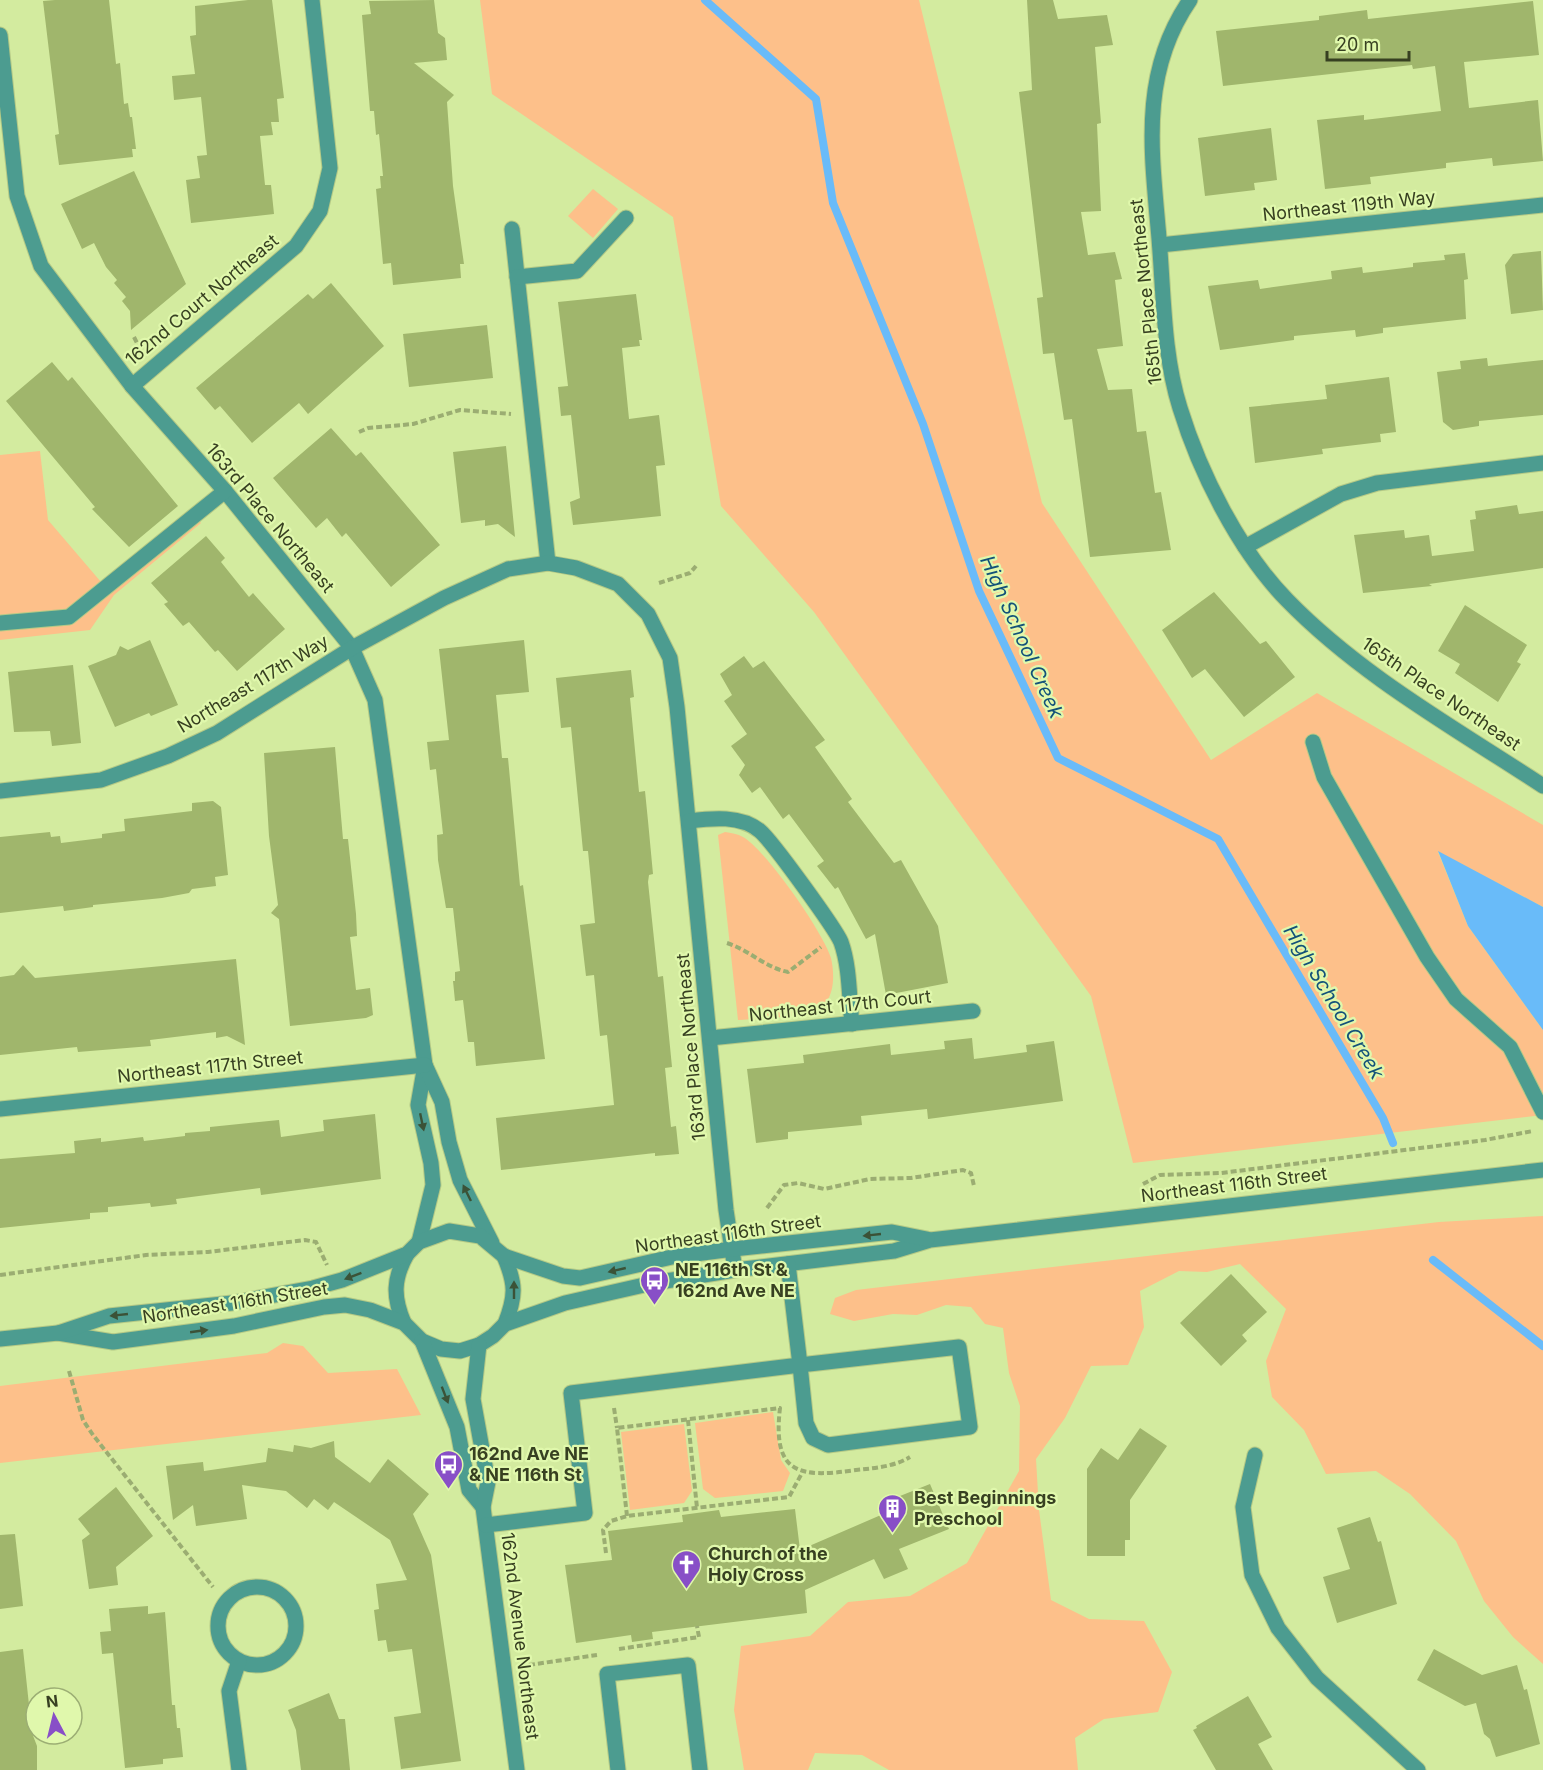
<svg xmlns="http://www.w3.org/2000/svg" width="1543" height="1770" font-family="Inter,sans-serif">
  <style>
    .green { fill: #fdc08a }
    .water { fill: #69bbf9 }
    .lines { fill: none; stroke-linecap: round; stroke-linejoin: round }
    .stream { stroke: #69bbf9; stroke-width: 8 }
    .building { fill: #a0b66c }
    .minor-casing { stroke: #b4c986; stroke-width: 17 }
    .path { stroke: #9bad72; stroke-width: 4; stroke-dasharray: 6 3; stroke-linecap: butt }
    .minor { stroke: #4c9c90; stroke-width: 15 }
    .oneway { fill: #3b5237 }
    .labels { text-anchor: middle; stroke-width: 4.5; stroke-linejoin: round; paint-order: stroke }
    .street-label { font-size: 18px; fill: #374021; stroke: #e0f8ac }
    .poi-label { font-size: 18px; font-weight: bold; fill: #374021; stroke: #e0f8ac; text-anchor: start }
    .water-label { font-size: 20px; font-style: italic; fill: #135179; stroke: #e0f8ac }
  </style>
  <rect width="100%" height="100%" fill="#d3eb9f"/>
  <g class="green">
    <path d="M480 0H919L1042 503 1211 760 1317 693 1543 825V907L1438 852 1468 926 1543 1030V1115L1133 1163 1091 996 814 612 721 506 673 217 492 94Z"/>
    <path d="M593 189 618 209 593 238 568 216Z"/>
    <path d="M40 451 48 520 101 582 192 513 201 523 114 595 90 630 0 640V455Z"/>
    <path d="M725 832C731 833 738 834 743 837 766 850 823 932 831 958 834 971 835 991 826 1002 811 1019 761 1018 738 1020L718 835Z"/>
    <path d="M1543 1216V1664L1513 1637 1484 1601 1456 1541 1410 1494 1376 1471 1326 1474 1304 1430 1272 1397 1266 1361 1286 1309 1240 1264 1207 1272 1179 1271 1140 1291 1144 1327 1128 1365 1091 1366 1065 1418 1036 1459 1039 1510 1051 1600 1089 1619 1144 1621 1172 1672 1158 1712 1104 1719 1075 1738 1078 1770H889L862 1755 815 1753 808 1770H744L734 1710 741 1646 810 1636 848 1602 910 1596 967 1563 1019 1471 1020 1406 1009 1373 1003 1328 985 1324 971 1307 946 1305 917 1315 893 1314 854 1321 830 1314 835 1298 856 1290 1439 1222Z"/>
    <path d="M283 1343 303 1346 328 1373 397 1369 421 1415 0 1463V1386L267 1353Z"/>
    <path d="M773 1412 781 1460 790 1473 783 1491 715 1498 703 1489 695 1423Z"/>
    <path d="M684 1424 692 1491 684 1503 630 1510 621 1432Z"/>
  </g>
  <path class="water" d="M1438 851 1543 907V1030L1468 926Z"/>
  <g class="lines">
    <g class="stream">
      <path d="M705 0 816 99 833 203 923 424 979 591 1058 758 1218 839 1383 1118 1393 1143"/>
      <path d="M1433 1260 1543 1346"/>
    </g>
  </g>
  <g class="building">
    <path d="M55 0H109L116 64 120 63 124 104 128 103 130 117H132L136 149H132L133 157 59 165 55 135 59 134 43 1Z"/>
    <path d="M248 0H272L284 98 277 99 279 122H271L273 135 260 136 265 185H271L274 214 191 223 186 180 200 178 197 156 207 155 201 97 174 100 172 76 195 74 190 36 196 35 195 6Z"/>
    <path d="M434 0 438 33 445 38 447 60 414 63 454 95 447 102 453 186 464 264H460L461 278 393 285 391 263 383 264 376 189 381 188 380 176H383L379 134 376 135 374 111H370L362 15 371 14 369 1Z"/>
    <path d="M1027 0H1053L1058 19 1107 15 1113 45 1095 47 1101 123 1097 124 1101 211 1081 212 1088 255 1115 252 1122 279 1115 280 1123 346 1097 349 1108 390 1132 389 1137 432 1146 431 1155 493 1161 492 1171 550 1090 557 1072 419 1064 420 1054 353 1043 354 1037 298 1043 297 1019 92 1032 90Z"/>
    <path d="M1533 1 1539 55 1464 62 1469 108 1538 100 1543 161 1493 166 1492 158 1446 163V168L1370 177 1371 184 1325 189 1317 120 1364 115V120L1441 111 1435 66 1413 69 1412 65 1223 86 1216 31 1319 20V16L1367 10 1368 19Z"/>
    <path d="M1271 128 1277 180 1254 183 1255 190 1205 196 1198 138Z"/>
    <path d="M134 171 186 284 131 330 130 311 122 301 126 297 114 283 117 280 106 267 94 243 82 249 61 204Z"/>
    <path d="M1541 251 1543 310 1511 314 1505 265 1513 254Z"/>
    <path d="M1465 253 1468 279 1464 280 1466 319 1383 328V333L1356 337 1355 330 1294 336V340L1220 350 1208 286 1258 280 1260 289 1332 279 1331 271 1362 267 1363 273 1413 267V263L1445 260 1444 255Z"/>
    <path d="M331 283 384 346 308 414 299 403 252 443 220 406 215 410 196 388 308 294 313 299Z"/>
    <path d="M636 294 642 340H639L640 346 622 348 629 419 659 415 665 465 656 466 661 516 573 525 570 502 580 498 571 415 561 416 558 387 568 386 558 302Z"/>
    <path d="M487 325 493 378 409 387 403 334Z"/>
    <path d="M1487 358 1488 366 1543 360V415L1479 421V426L1453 430 1443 422 1437 372 1461 369 1460 361Z"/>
    <path d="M52 362 68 381 72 377 178 506 129 547 92 509 95 507 6 401Z"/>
    <path d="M1389 377 1396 432 1380 434 1381 442 1322 449 1323 454 1255 463 1249 407 1327 399 1325 385Z"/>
    <path d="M331 428 356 456 361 452 440 545 391 587 346 533 342 537 327 518 316 528 273 478Z"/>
    <path d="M506 446 515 537 498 524 485 526V520L461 523 453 452Z"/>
    <path d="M1517 505 1519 514 1543 511V568L1429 584 1432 586 1363 593 1354 535 1404 530 1405 538 1429 535 1432 556 1474 551 1470 520 1476 519 1475 511Z"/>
    <path d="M206 536 225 558 221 562 249 597 253 593 285 629 237 671 218 650 215 652 189 622 183 626 164 604 168 602 151 583Z"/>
    <path d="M1214 592 1260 644 1266 641 1295 677 1244 717 1205 669 1192 678 1162 630Z"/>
    <path d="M1465 605 1527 645 1517 662 1521 664 1498 702 1455 673 1460 664 1438 651Z"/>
    <path d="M150 640 178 705 151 716 149 713 115 727 88 666 116 655 120 646 128 650Z"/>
    <path d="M524 640 529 692 496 695 502 758H508L520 886 523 885 545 1059 476 1066 474 1042H468L463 1000 455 1001 453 981H455V972L460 971 453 908H446L438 860 437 835 443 834 436 769 430 770 427 742 449 740 439 649Z"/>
    <path d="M744 656 753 668 764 661 812 723 825 740 815 747 852 799 848 802 894 863 901 860 938 926 948 983 886 995 875 934 866 939 838 887 835 889 817 866 824 861 789 814 783 819 760 787 752 793 739 775 745 765 731 746 747 734 724 701 732 695 720 674Z"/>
    <path d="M73 665 81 743 52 746 50 731 14 732 8 672Z"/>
    <path d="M631 670 634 697 630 698 639 792 645 791 648 821 653 874 649 875 648 882 658 977 663 976 666 1006 672 1067 665 1068 671 1127 676 1126 679 1154 655 1156V1153L501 1170 496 1118 614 1105 607 1035 600 1036 594 975 586 976 580 925 595 923 588 851H583L571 727 561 728 556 678Z"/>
    <path d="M335 747 343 839H348L356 914 357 936 350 937 356 990 370 988 373 1015 366 1018 290 1026 279 919 271 913 278 905 269 836 264 753Z"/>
    <path d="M213 801 221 807 228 875 215 877 216 886 192 889 189 893 162 898 93 905V907L64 911 63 906 0 913V837L50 832 51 837 60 836 61 843 102 838V834L125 831 124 819 192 811V803Z"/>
    <path d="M236 959 245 1045 227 1036 216 1038V1032L150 1040 151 1046 78 1052 77 1047 0 1055V977L14 975 23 965 35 978Z"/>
    <path d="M972 1038 974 1059 1027 1052 1026 1045 1054 1041 1063 1101 928 1119 927 1109 861 1116 862 1125 788 1132V1139L756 1143 747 1069 804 1063 803 1055 890 1044 891 1055 945 1049 944 1041Z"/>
    <path d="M375 1114 381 1179 261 1195 260 1188 176 1199 177 1204 151 1207 150 1203 108 1207V1212L90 1213V1219L0 1228V1159L75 1153 74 1141 101 1138V1142L143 1137 144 1141 185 1136V1133L210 1131V1127L279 1120 281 1137 324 1131 323 1120Z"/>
    <path d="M1231 1274 1267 1312 1242 1335 1247 1341 1221 1366 1180 1323Z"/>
    <path d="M1140 1428 1167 1446 1130 1500V1540H1125V1556H1087V1469L1101 1448 1118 1460Z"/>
    <path d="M334 1441 335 1457 370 1483 388 1459 429 1494 413 1514 431 1555 461 1761 401 1769 394 1717 421 1713 412 1649 388 1652 386 1640 378 1641 374 1610 379 1609 376 1584 407 1580 390 1540 334 1502 328 1510 314 1499 307 1508 286 1491 242 1485 247 1519 196 1526 193 1505 173 1520 166 1466 203 1462 204 1471 266 1462 268 1448 293 1452 294 1445 311 1448Z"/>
    <path d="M930 1484 949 1529 899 1549 908 1569 884 1579 874 1559 805 1590 807 1613 652 1632 653 1639 632 1642 631 1635 576 1643 565 1565 612 1560 608 1531 683 1522 682 1515 719 1510 721 1517 795 1509 800 1550 904 1505 900 1496Z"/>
    <path d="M116 1487 153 1536 116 1567 118 1585 89 1589 82 1540 90 1534 78 1519Z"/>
    <path d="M1370 1517 1378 1542 1381 1541 1397 1604 1337 1623 1323 1577 1350 1569 1337 1528Z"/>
    <path d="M15 1534 23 1606 0 1609V1535Z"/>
    <path d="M148 1606V1614L165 1612 172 1705H175L177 1728H180L183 1757 163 1759V1764L125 1768 113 1653 102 1654 100 1632 111 1631 109 1609Z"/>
    <path d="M23 1649 32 1733 37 1746V1770H0V1652Z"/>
    <path d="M1434 1649 1482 1675 1517 1665 1524 1690 1527 1689 1540 1744 1496 1757 1490 1739 1484 1734 1476 1703 1465 1706 1417 1680Z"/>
    <path d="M329 1693 339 1719H345L350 1770H301L296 1730 288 1710Z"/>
    <path d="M1248 1696 1272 1737 1258 1744 1273 1770H1216L1193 1730 1197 1728 1196 1726Z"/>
  </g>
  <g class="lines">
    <defs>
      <g id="minor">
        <path d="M1190 0C1141 71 1151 147 1158 227 1164 287 1162 351 1180 408 1200 473 1239 551 1287 600 1361 676 1455 728 1543 786"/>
        <path d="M0 35 17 196 41 266 132 386 225 491 352 648 375 700 425 1065 418 1105 431 1163 433 1185 419 1242"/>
        <path d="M512 229 548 563"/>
        <path d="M1160 245 1543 205"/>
        <path d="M517 277 577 271 626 218"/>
        <path d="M132 386 296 246 320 211 330 168 312 0"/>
        <path d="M1245 547 1341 494 1377 483 1543 463"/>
        <path d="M0 623 69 617 225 491"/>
        <path d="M1313 742 1324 777 1427 957 1456 999 1510 1047 1543 1112"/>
        <path d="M0 791 101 780 168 756 217 733 352 648 444 598 508 569 548 563 576 568 618 584 648 614 670 658 677 707 726 1210 735 1270"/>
        <path d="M689 821C712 818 741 815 760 831 772 841 835 928 841 942 850 967 849 998 852 1024"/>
        <path d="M710 1038 973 1011"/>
        <path d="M425 1065 442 1102 449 1142 460 1180 492 1243"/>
        <path d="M0 1109 425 1065"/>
        <path d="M504 1256C516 1284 516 1296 505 1324"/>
        <path d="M404 1323C393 1297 393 1279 407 1254"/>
        <path d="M58 1333 113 1342 234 1326 324 1307 345 1305 370 1310 404 1323 422 1341 441 1349 460 1351 479 1345 493 1336 505 1324 565 1303 653 1283 735 1270 894 1251 930 1240 1543 1170"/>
        <path d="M0 1339 58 1333 109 1316 232 1303 313 1288 342 1280 407 1254 419 1242 449 1231 480 1236 504 1256 563 1276 580 1278 672 1257 733 1249 892 1232 927 1239"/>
        <path d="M422 1341 457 1427 469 1490 483 1507"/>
        <path d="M479 1345 473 1399 488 1482 483 1507 517 1770"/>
        <path d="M1255 1455 1243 1507 1252 1575 1278 1628 1317 1678 1418 1770"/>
        <path d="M486 1525 585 1513 571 1393 800 1365 806 1423 813 1438 828 1445 970 1427 959 1347 800 1365 788 1264"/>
        <circle cx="257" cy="1626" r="39"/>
        <path d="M239 1661 229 1691 239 1770"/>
        <path d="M618 1770 607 1674 688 1665 700 1770"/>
      </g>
    </defs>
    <use href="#minor" class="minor-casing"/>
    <g class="path">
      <path d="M134 337 141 351"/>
      <path d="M359 432 368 428 413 424 460 410 511 414"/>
      <path d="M659 583 690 573 696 566"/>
      <path d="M727 943C749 950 766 968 788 972L821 947"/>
      <path d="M1143 1184 1160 1175 1221 1173 1485 1140 1533 1131"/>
      <path d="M767 1208 784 1185 798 1183 824 1189 870 1179 911 1178 963 1170 971 1173 974 1186"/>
      <path d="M0 1275 146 1255 208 1252 305 1240 316 1242 327 1265"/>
      <path d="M69 1371 83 1420 93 1435 213 1587"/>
      <path d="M614 1408 617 1428"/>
      <path d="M688 1420 697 1508"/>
      <path d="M627 1516 617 1428 780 1408C772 1475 800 1478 856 1470 875 1468 893 1467 910 1457"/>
      <path d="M606 1553 603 1530 611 1521 627 1516 789 1497 802 1473"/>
      <path d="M619 1649 699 1637 697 1626"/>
      <path d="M529 1665 597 1655"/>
    </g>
    <use href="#minor" class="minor"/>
  </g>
  <defs><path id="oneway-solid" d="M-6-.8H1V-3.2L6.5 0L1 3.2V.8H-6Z" transform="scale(1.5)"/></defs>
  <g class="oneway">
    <use href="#oneway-solid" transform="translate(422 1122) rotate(78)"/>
    <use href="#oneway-solid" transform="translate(467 1193) rotate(-116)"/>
    <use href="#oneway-solid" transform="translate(872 1235) rotate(174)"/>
    <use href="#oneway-solid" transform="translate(617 1270) rotate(167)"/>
    <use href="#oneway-solid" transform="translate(353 1276) rotate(159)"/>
    <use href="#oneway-solid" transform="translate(514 1290) rotate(-90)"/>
    <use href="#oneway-solid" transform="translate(119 1315) rotate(174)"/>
    <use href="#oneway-solid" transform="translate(199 1331) rotate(-8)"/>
    <use href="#oneway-solid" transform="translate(445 1395) rotate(69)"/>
  </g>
  <defs>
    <symbol id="bus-pin" viewBox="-11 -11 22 30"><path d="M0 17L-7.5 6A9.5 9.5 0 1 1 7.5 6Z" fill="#884fc7" stroke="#e0f8ac"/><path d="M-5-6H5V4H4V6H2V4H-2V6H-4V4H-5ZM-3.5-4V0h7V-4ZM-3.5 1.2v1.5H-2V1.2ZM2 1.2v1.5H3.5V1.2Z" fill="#fff"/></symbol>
    <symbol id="building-pin" viewBox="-11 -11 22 30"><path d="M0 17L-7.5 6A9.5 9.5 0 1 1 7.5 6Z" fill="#884fc7" stroke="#e0f8ac"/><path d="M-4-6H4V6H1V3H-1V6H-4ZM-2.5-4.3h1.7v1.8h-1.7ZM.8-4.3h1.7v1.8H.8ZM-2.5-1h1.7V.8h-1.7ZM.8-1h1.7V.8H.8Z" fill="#fff"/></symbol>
    <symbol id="church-pin" viewBox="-11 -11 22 30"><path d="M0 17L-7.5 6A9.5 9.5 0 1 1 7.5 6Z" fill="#884fc7" stroke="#e0f8ac"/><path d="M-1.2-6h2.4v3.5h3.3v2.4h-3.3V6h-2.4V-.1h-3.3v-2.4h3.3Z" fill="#fff"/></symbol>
  </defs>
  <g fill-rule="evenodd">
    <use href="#bus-pin" x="638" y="1264" width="33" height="45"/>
    <use href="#bus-pin" x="432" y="1448" width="33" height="45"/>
    <use href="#building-pin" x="876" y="1492" width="33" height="45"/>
    <use href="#church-pin" x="670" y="1548" width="33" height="45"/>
  </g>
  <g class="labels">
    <g class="street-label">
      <text transform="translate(1349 206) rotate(-6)" y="6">Northeast 119th Way</text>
      <text transform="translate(1146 292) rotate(-96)" y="6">165th Place Northeast</text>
      <text transform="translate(202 300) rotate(-40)" y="6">162nd Court Northeast</text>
      <text transform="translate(270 518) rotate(50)" y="6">163rd Place Northeast</text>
      <text transform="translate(253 684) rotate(-31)" y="6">Northeast 117th Way</text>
      <text transform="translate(1441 694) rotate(34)" y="6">165th Place Northeast</text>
      <text transform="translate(840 1006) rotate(-6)" y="6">Northeast 117th Court</text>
      <text transform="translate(691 1047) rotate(-95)" y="6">163rd Place Northeast</text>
      <text transform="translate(210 1067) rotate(-6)" y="6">Northeast 117th Street</text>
      <text transform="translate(1234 1185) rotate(-7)" y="6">Northeast 116th Street</text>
      <text transform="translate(728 1234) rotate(-8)" y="6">Northeast 116th Street</text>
      <text transform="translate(235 1303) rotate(-9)" y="6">Northeast 116th Street</text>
      <text transform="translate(520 1636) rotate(83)" y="6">162nd Avenue Northeast</text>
    </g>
    <g class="poi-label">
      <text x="675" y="1276">NE 116th St &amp;<tspan x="675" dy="21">162nd Ave NE</tspan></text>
      <text x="469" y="1460">162nd Ave NE<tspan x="469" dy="21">&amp; NE 116th St</tspan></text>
      <text x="914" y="1504">Best Beginnings<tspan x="914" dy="21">Preschool</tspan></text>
      <text x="708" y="1560">Church of the<tspan x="708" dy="21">Holy Cross</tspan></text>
    </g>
    <g class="water-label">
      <text transform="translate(1022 637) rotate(66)" y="7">High School Creek</text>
      <text transform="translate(1334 1002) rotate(59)" y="7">High School Creek</text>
    </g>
  </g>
  <g transform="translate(54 1716) rotate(353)"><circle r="28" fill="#e0f8ac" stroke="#9cae74" stroke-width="1.5"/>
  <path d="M0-4.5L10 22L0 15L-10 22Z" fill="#884fc7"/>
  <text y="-9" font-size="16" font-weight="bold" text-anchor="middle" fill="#374021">N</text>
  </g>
  <path d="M1327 51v9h82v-9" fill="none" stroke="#374021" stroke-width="3"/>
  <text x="1336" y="51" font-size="18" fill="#374021" stroke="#e0f8ac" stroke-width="4.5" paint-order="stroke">20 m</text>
</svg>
